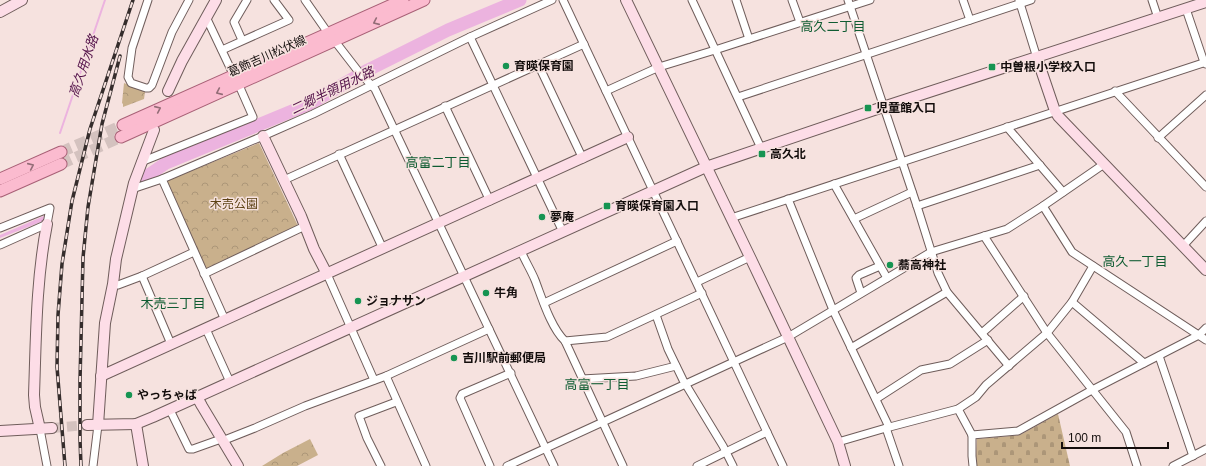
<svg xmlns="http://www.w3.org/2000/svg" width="1206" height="466" font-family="Helvetica,'Noto Sans JP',sans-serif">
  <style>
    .cemetery { fill: url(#cemetery-stones) }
    .park { fill: url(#park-crowns) }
    .water { fill: url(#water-ripples) }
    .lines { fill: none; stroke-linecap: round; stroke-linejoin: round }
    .stream { stroke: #ecb3df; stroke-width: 2 }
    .river { stroke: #ecb3df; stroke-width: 13 }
    .secondary-tunnel { stroke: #d4c2bf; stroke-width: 10; stroke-dasharray: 10 5; stroke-linecap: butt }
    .primary-tunnel { stroke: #d4c2bf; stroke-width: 11; stroke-dasharray: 11 5.5; stroke-linecap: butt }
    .street-casing { stroke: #6f5d5b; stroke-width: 9 }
    .secondary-casing { stroke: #6f5d5b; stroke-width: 12 }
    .primary-casing { stroke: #a86076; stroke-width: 13 }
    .street { stroke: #fff; stroke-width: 7 }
    .secondary { stroke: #fddde7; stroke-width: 10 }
    .primary { stroke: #fbbbcf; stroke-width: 11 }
    .rail-casing { stroke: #352d2c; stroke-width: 3.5 }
    .rail { stroke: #f6e2df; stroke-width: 2; stroke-dasharray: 6; stroke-linecap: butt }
    .oneway { stroke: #936d77 }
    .poi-dot { fill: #169452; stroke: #f6e2df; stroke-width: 1.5 }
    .labels { text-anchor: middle; stroke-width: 3; stroke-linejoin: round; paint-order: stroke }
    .street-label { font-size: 12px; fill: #130d0c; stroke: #f6e2df }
    .poi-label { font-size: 12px; font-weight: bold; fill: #130d0c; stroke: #f6e2df; text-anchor: start }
    .park-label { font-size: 12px; fill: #5e4316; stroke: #f6e2df }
    .neighbourhood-label { font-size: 13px; fill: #0f5c32; stroke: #f6e2df }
    .water-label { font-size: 13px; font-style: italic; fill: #531149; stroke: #f6e2df }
  </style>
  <defs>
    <pattern id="cemetery-stones" width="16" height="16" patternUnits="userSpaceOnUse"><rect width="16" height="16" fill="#c9b08c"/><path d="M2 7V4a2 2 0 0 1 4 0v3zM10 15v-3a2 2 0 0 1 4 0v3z" fill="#ac9678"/></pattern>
    <pattern id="park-crowns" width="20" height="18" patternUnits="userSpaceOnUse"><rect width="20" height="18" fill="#c9b08c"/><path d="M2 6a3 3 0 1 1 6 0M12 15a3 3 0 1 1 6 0" fill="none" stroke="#ac9678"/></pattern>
    <pattern id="water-ripples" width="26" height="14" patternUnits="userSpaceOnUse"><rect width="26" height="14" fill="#ecb3df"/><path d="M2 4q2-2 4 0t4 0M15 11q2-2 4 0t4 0" fill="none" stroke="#ca99be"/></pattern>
  </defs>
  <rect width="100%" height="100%" fill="#f6e2df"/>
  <path class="cemetery" d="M1058 414 1070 466H977L976 456 977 439 1020 435Z"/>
  <g class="park">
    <path d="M124 83 145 92 144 99 123 107V104L122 103Z"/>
    <path d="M259 143 298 226 206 269 167 181Z"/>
    <path d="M310 439 318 455 297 466H262L283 453Z"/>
  </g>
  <path class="water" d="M46 215V220L0 238V235Z"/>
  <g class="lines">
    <path class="stream" d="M60 133 105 0"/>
    <path class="river" d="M143 177 150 174 166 163 309 104 368 70 448 30 520 0"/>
    <path class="secondary-tunnel" d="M52 428 87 425"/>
    <g class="primary-tunnel">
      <path d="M61 152 123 125"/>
      <path d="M61 164 121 137"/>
    </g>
    <defs>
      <g id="street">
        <path d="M148 0 132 48 128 77 131 83 146 88H149L152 85 172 32 189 0"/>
        <path d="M305 0 328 33"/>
        <path d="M563 0 783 466"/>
        <path d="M692 0 761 148"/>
        <path d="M736 0 749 39"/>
        <path d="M792 0 800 22"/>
        <path d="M848 0 917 206 938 273 947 292 1009 366"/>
        <path d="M963 0 970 20"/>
        <path d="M1019 0 1037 58"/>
        <path d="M1152 0 1158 18"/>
        <path d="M1186 9 1204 62 1206 64"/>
        <path d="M206 17 234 76"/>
        <path d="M470 37 563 232"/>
        <path d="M242 40 234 22 247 0"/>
        <path d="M334 40 358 71 375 89 554 466"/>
        <path d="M222 50 289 20 274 0"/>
        <path d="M538 64 583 159"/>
        <path d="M606 91 659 67 715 50 870 0"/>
        <path d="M1115 91 1206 187"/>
        <path d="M738 97 1031 0"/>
        <path d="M445 106 490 201"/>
        <path d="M1007 127 1063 192"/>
        <path d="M1158 138 1206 95"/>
        <path d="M339 154 383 249"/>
        <path d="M141 162 253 117 238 83"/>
        <path d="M284 180 584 44"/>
        <path d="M834 184 887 278"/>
        <path d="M132 189 162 179"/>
        <path d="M788 199 833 310 889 427"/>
        <path d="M917 206 1040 165"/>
        <path d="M1043 206 1072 252 1206 340"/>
        <path d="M731 218 1206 62"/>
        <path d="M854 219 912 192"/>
        <path d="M0 228 50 208 47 224 0 245"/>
        <path d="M984 236 1047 333 1126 432 1137 466"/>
        <path d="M1183 246 1206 221"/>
        <path d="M521 251C525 261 531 270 535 280 542 298 551 328 565 341L623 466"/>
        <path d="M204 274 305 226"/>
        <path d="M327 274 374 380"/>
        <path d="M142 276 171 344"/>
        <path d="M697 282 750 257"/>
        <path d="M113 284 118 285 142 276 194 252"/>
        <path d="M861 293 856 278 859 275 880 266"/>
        <path d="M1072 302 1144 363"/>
        <path d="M544 303 677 241"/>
        <path d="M656 315 668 349 683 380 723 446 733 466"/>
        <path d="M225 320 162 179 263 136 313 114 470 37 552 0"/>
        <path d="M206 329 230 382"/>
        <path d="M982 333 1024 296"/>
        <path d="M565 341 607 337 702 293"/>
        <path d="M851 348 947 292"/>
        <path d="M1159 356 1193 456"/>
        <path d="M386 376 426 466"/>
        <path d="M582 379 636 376 676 366"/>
        <path d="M876 399 921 370 950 364 988 340"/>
        <path d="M958 409 972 435 1018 431 1092 390 1199 335 1206 328"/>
        <path d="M170 410 189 449H193L221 439"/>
        <path d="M886 428 899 466"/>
        <path d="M40 429 47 466"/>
        <path d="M972 435V456L973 466"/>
        <path d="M222 441 255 428 305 406 386 376 489 329"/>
        <path d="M838 442 886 428 958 409 976 397 986 385 1047 333 1072 302 1093 266"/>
        <path d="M93 466 98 425"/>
        <path d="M381 466 367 438 359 416 396 402"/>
        <path d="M490 466 460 398 462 394 511 373"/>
        <path d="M507 466 788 337 931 252 1007 229 1043 206 1104 164"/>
        <path d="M697 466 767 432"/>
        <path d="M1173 466 1206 449"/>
      </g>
      <g id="secondary">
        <path d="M626 0 750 257 838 442 845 466"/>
        <path d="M0 12 22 0"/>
        <path d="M1037 58 1055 111 1058 116 1206 270"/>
        <path d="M168 91 182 61 216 0"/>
        <path d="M263 136 301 216 314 249 327 274"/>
        <path d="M101 376 628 137"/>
        <path d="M197 397 202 406 238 466"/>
        <path d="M136 424 143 466"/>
        <path d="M87 425 136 424 153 417 706 167 883 107 1206 2"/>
        <path d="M98 425 105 323 113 284 116 259 134 183 154 130"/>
        <path d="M40 429 35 407 34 395C36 338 36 280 47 224"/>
        <path d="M0 431 52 428"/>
      </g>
      <g id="primary">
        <path d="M123 125 403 0"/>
        <path d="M121 137 424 0"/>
        <path d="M0 179 61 152"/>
        <path d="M0 191 61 164"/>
      </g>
    </defs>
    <use href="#street" class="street-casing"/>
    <use href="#secondary" class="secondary-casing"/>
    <use href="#primary" class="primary-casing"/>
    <use href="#street" class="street"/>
    <use href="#secondary" class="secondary"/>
    <use href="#primary" class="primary"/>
    <defs>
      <g id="rail">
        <path d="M65 466 57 367 58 315 62 264 72 201 90 129 133 0"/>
        <path d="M81 466 80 439V381L83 258 88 207 102 124 120 56"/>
      </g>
    </defs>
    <use href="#rail" class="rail-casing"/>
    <use href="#rail" class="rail"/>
  </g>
  <defs><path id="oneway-chevron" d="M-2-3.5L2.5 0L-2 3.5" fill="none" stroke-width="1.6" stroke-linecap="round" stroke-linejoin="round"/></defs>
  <g class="oneway">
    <use href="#oneway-chevron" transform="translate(376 22) rotate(156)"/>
    <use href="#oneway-chevron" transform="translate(219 92) rotate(156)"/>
    <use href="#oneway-chevron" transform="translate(158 109) rotate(-24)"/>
    <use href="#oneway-chevron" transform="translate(31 166) rotate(-24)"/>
  </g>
  <g class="poi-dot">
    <circle cx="506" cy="66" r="4"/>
    <rect x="988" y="63" width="8" height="8" rx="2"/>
    <rect x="864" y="104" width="8" height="8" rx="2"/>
    <rect x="758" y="150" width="8" height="8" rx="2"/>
    <rect x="603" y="202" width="8" height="8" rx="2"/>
    <circle cx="542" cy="217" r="4"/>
    <circle cx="890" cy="265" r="4"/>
    <circle cx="486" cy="293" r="4"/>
    <circle cx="358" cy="301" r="4"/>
    <circle cx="454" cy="358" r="4"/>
    <circle cx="129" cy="395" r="4"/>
  </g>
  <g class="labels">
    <g class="street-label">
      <text transform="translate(267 56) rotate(-24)" y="4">葛飾吉川松伏線</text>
    </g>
    <g class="poi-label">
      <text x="514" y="70">育暎保育園</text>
      <text x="1000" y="71">中曽根小学校入口</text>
      <text x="876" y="112">児童館入口</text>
      <text x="770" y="158">高久北</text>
      <text x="615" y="210">育暎保育園入口</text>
      <text x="550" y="221">夢庵</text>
      <text x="898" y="269">蕎高神社</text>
      <text x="494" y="297">牛角</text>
      <text x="366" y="305">ジョナサン</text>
      <text x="462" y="362">吉川駅前郵便局</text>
      <text x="137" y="399">やっちゃば</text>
    </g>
    <g class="park-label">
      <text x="234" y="208">木売公園</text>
    </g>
    <g class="neighbourhood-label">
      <text x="833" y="31">高久二丁目</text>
      <text x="438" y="167">高富二丁目</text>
      <text x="1135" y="266">高久一丁目</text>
      <text x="173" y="308">木売三丁目</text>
      <text x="597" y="389">高富一丁目</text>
    </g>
    <g class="water-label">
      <text transform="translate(83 66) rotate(-71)" y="5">高久用水路</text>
      <text transform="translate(332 90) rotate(-26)" y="5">二郷半領用水路</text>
    </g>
  </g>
  <path d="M1062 442v6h106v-6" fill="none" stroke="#130d0c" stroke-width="2"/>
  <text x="1068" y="442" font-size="12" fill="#130d0c" stroke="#f6e2df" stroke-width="3" paint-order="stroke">100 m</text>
</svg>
